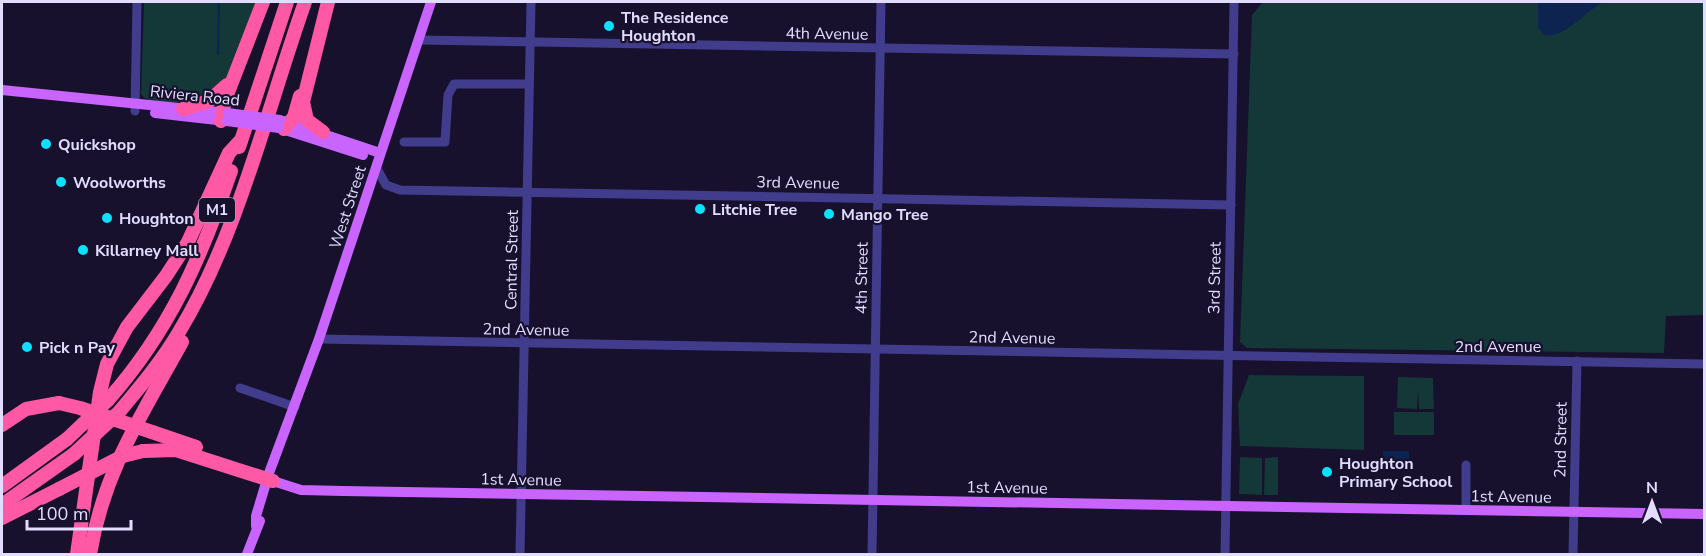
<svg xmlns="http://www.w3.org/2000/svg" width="1706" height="556" font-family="'Nunito Sans',sans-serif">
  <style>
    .green { fill: #143737 }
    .water { fill: #0d2451 }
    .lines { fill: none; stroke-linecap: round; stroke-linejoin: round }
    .stream { stroke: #0d2451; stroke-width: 2 }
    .minor { stroke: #413c8c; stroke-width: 9 }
    .major { stroke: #c964ff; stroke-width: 10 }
    .highway { stroke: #ff58a4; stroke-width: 14 }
    .major-bridge { stroke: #c964ff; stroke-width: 10 }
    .highway-bridge { stroke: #ff58a4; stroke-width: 14 }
    .poi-dot { fill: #09e1ff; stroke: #17112d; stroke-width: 2 }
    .labels { text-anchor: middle; stroke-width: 4.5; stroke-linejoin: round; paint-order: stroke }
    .shield { fill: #17112d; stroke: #a5a0c0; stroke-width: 1.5 }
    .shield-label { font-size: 15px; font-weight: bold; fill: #e2ddff }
    .poi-label { font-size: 16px; font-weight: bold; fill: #e2ddff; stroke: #17112d; text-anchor: start }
    .street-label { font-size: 16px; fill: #e2ddff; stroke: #17112d }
  </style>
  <rect width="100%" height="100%" fill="#17112d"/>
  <g class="green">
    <path d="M144 2H258C242 45 233 107 175 102 164 102 153 102 143 97L141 94Z"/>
    <path d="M1263 2H1704V315L1666 316 1664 353 1247 348 1240 342 1252 15Z"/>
    <path d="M1249 375 1364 376V450L1240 446 1238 404Z"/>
    <path d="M1398 377 1433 378 1434 409H1419L1418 392 1417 409 1397 408Z"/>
    <rect x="1394" y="412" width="40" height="23"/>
    <path d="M1240 457 1262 458V495L1239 494Z"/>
    <path d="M1278 457V495H1264L1265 458Z"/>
  </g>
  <g class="water">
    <path d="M1538 2H1604C1586 10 1565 39 1544 35L1538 28Z"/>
    <path d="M1383 451H1409V466L1383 465Z"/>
  </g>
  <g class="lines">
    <path class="stream" d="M218 54 219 2"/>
    <g class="minor">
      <path d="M419 40 1234 54"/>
      <path d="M135 111 137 2"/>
      <path d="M404 142H445L448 95 454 84H528"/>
      <path d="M376 167 386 185 400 190 1231 205"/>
      <path d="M319 339 1704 364"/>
      <path d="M240 388 295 407"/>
      <path d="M1466 510V465"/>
      <path d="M520 554 531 2"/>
      <path d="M872 554 881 2"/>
      <path d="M1225 554 1234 2"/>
      <path d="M1573 554 1577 361"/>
    </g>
    <g class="major">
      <path d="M2 90 228 113"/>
      <path d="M155 113 226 121"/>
      <path d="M284 121 380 153"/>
      <path d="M279 128 363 155"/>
      <path d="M273 481 301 490 343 491 1704 514"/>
      <path d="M256 526V516L269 473 319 339 431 2"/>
      <path d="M247 554 260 521"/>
    </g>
    <g class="highway">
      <path d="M183 109 209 101 227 85"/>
      <path d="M221 121 225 100 263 2"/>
      <path d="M284 129 294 117 300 96"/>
      <path d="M323 132 307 120 303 102 328 2"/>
      <path d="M239 147 287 2"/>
      <path d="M108 400C170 330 201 258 231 171"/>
      <path d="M119 412C140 387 162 361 179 332 238 235 267 109 305 2"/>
      <path d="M2 425 26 409 59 403"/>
      <path d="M152 432 196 447"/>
      <path d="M143 451 176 450 273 481"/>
      <path d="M2 486 67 439"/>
      <path d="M2 505 74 454"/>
      <path d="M2 518 59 489"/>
      <path d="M77 554 100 392 107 364 127 327 166 276 188 242 229 153 241 140"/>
      <path d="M90 554C104 470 142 415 182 342"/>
    </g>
    <g class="major-bridge">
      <path d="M228 113 280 120"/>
      <path d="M227 121 279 128"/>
    </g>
    <g class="highway-bridge">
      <path d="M59 403 80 408 152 432"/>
      <path d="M67 439 108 400"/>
      <path d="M74 454 117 414"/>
      <path d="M59 489 123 456 143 451"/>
    </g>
  </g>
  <g class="poi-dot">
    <circle cx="609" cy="26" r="6"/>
    <circle cx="46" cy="144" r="6"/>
    <circle cx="61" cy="182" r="6"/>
    <circle cx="700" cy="209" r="6"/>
    <circle cx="829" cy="214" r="6"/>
    <circle cx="107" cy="218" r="6"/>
    <circle cx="83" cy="250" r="6"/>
    <circle cx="27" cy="347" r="6"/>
    <circle cx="1327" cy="472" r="6"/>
  </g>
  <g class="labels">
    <rect class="shield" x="199" y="198" width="36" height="24" rx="4.5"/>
    <g class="shield-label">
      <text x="217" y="215">M1</text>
    </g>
    <g class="poi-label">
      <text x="621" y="23">The Residence<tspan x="621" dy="18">Houghton</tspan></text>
      <text x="58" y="150">Quickshop</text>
      <text x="73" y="188">Woolworths</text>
      <text x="712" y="215">Litchie Tree</text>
      <text x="841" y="220">Mango Tree</text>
      <text x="119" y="224">Houghton</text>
      <text x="95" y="256">Killarney Mall</text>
      <text x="39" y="353">Pick n Pay</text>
      <text x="1339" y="469">Houghton<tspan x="1339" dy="18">Primary School</tspan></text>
    </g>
    <g class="street-label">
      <text transform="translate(827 33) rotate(1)" y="6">4th Avenue</text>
      <text transform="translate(195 95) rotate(6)" y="6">Riviera Road</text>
      <text transform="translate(798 182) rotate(1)" y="6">3rd Avenue</text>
      <text transform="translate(347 207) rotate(-72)" y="6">West Street</text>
      <text transform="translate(511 260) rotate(-89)" y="6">Central Street</text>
      <text transform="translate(861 278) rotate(-89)" y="6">4th Street</text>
      <text transform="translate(1214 278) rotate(-89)" y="6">3rd Street</text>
      <text transform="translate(526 329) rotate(1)" y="6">2nd Avenue</text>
      <text transform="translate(1012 337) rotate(1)" y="6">2nd Avenue</text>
      <text x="1498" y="352">2nd Avenue</text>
      <text transform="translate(1560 440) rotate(-89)" y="6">2nd Street</text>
      <text transform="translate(521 479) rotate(1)" y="6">1st Avenue</text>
      <text transform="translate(1007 487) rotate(1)" y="6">1st Avenue</text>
      <text transform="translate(1511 496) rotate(1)" y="6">1st Avenue</text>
    </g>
  </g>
  <rect width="1706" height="556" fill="none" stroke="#e2ddff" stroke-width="6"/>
  <g transform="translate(1652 502)" stroke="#17112d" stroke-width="4.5" paint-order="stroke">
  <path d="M0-4.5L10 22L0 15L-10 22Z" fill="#e2ddff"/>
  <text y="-9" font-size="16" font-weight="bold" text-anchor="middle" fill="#e2ddff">N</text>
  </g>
  <path d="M27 520v9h104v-9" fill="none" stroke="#e2ddff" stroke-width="3"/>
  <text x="36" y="520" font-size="18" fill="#e2ddff" stroke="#17112d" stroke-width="4.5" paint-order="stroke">100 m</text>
</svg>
